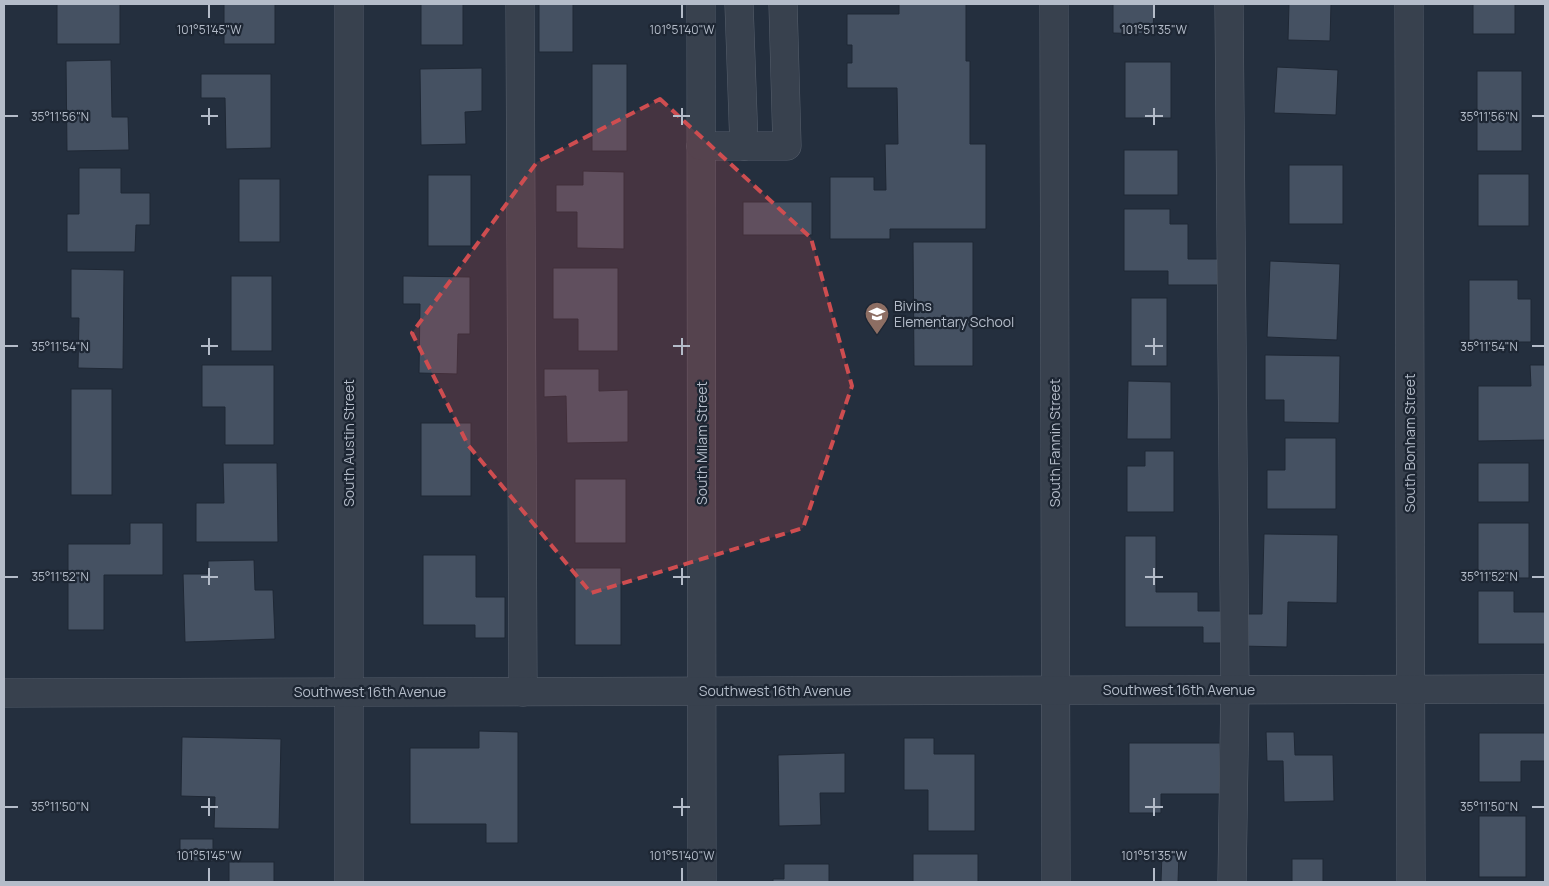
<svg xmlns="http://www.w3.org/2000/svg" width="1549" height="886" font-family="Manrope,sans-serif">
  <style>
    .building { fill: #455162; stroke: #1f2835 }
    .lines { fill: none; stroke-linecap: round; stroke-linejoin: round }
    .minor-casing { stroke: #565f6c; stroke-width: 29 }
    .minor { stroke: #38414e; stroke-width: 28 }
    .marked { fill: #ce4d50; fill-opacity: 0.2; stroke: #ce4d50; stroke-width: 4; stroke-dasharray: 10 6; stroke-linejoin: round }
    .ticks { fill: none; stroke: #b4bcc9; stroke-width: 2 }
    .labels { text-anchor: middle; stroke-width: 4.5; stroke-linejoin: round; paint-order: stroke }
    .poi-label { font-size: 14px; fill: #b4bcc9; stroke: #1d2633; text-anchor: start }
    .street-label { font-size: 14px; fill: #b4bcc9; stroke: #1d2633 }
    .ticks-label { font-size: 12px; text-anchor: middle; fill: #b4bcc9; stroke: #1d2633; stroke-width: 4.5; stroke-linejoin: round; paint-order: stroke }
  </style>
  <rect width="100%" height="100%" fill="#242f3e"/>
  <g class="building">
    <rect x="57" y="4" width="63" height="40"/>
    <rect x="224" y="4" width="51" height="40"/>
    <rect x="421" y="4" width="42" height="41"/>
    <rect x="539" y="4" width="34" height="48"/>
    <path d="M899 4H966V61H970V144H986V229H890V239H830V177H874V190H886L885 144H898L897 88H847V63H852V45H847V14H899Z"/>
    <path d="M1113 4H1154L1153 34 1113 33Z"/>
    <path d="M1289 4H1331L1330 41 1288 40Z"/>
    <rect x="1473" y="4" width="42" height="30"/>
    <path d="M111 60 112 117H128L129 150 67 151 66 61Z"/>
    <rect x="1125" y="62" width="46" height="56"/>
    <rect x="592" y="64" width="35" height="87"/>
    <path d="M1277 67 1338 70 1336 115 1274 113Z"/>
    <path d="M482 68V111L465 112 466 144 421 145 420 69Z"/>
    <rect x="1477" y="71" width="45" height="80"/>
    <path d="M201 74H271V148L226 149 225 98H201Z"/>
    <rect x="1124" y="150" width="54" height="45"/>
    <rect x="1289" y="165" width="54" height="59"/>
    <path d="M79 168H121V193H150V225H136L135 252H67V214H79Z"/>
    <path d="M583 171 624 172V249L577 248V212H556V185H583Z"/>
    <rect x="1478" y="174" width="51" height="52"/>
    <rect x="428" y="175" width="43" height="71"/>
    <rect x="239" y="179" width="41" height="63"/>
    <rect x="743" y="202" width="69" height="33"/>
    <path d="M1124 209H1170V224H1188V259H1219V285H1168V271H1124Z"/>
    <path d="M913 242H973V366H914Z"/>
    <path d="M1270 261 1340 264 1337 340 1267 337Z"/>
    <path d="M553 268H618V351H578V319H553Z"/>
    <path d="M71 269 124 270 123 369 78 368 79 318H71Z"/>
    <rect x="231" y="276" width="41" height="75"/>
    <path d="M403 276 470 277V334H458L457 374 419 373 420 304H403Z"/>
    <path d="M1469 280H1518V299H1531V342H1469Z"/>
    <rect x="1131" y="298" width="36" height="68"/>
    <path d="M1265 355 1340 356 1339 423 1284 422V400H1265Z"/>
    <path d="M202 365H274V445H225V407H202Z"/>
    <path d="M1530 365H1545V440L1478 441V386H1531Z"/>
    <path d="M544 369H599V391L628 390V442L567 443 566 396 544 397Z"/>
    <path d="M1128 381 1171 382V439H1127Z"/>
    <rect x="71" y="389" width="41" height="106"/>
    <rect x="421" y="423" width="50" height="73"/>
    <path d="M1285 438H1336V509H1267V470H1285Z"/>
    <path d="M1145 451H1174V512H1127V466H1145Z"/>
    <path d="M223 463H277L278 542H196V503H224Z"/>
    <rect x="1478" y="463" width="51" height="39"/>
    <rect x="575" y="479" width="51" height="64"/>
    <path d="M130 523H163V575H104V630H68V544H130Z"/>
    <rect x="1478" y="523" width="51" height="55"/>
    <path d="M1264 534 1338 535 1337 603 1288 602 1287 647 1240 646V614H1262Z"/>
    <path d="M1125 536H1156V592H1198V611H1227V643H1203V627H1125Z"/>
    <path d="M423 555H476V597H505V638H475V625H423Z"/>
    <path d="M254 560 255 590H273L275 639 185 642 183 574H208V561Z"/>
    <rect x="575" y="568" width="46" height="77"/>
    <path d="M1478 591H1514V612H1545V644H1478Z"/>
    <path d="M479 731 518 732V843H486V824H410V748H479Z"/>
    <path d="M1266 732H1294L1295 755H1333L1334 801 1284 802 1283 761H1267Z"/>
    <path d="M1479 733H1545V761H1521V782H1479Z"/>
    <path d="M182 737 281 739 279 829 214 828 215 797 181 796Z"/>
    <path d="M904 738H934V754H975V831H928V790H904Z"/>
    <path d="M1129 743H1220V794H1161V813H1129Z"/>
    <path d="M845 753V793H820L821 825 779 826 778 755Z"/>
    <rect x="1479" y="816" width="47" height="61"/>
    <rect x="180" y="839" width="33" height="22"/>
    <path d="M1162 853H1179L1178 882H1161Z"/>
    <rect x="913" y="854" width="65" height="28"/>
    <rect x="1292" y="859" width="31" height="23"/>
    <rect x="229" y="862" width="45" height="20"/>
    <path d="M784 864H829V882H773V879H784Z"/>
  </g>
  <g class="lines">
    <defs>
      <g id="minor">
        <path d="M349 4V882"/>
        <path d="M520 4 523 692"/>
        <path d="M701 4 702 882"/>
        <path d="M739 4 744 146"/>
        <path d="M1054 4 1056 882"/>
        <path d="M1229 4 1235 690 1232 882"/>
        <path d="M1409 4 1411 882"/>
        <path d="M701 146H787L783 4"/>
        <path d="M4 693 1545 689"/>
      </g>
    </defs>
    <use href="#minor" class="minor-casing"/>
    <use href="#minor" class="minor"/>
  </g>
  <path class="marked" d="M660 99 811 238 852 386 803 528 591 593 468 445 412 333 537 162Z"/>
  <path class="ticks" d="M209 5V18M682 5V18M1154 5V18M209 108V125M682 108V125M1154 108V125M5 116H18M201 116H218M673 116H690M1145 116H1163M1532 116H1544M209 338V355M682 338V355M1154 338V355M5 346H18M201 346H218M673 346H690M1145 346H1163M1532 346H1544M209 568V585M682 568V585M1154 568V585M5 577H18M201 577H218M673 577H690M1145 577H1163M1532 577H1544M209 798V816M682 798V816M1154 798V816M5 807H18M201 807H218M673 807H690M1145 807H1163M1532 807H1544M209 868V881M682 868V881M1154 868V881"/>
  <defs>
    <symbol id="school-pin" viewBox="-11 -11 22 30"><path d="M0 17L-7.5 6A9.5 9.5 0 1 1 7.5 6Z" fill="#8d6e63" stroke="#1d2633"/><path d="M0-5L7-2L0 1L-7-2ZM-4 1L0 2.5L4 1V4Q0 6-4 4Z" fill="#fff"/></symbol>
  </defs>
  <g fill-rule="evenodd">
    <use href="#school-pin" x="863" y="300" width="28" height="38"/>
  </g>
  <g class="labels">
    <g class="poi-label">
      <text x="894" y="311">Bivins<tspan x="894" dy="16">Elementary School</tspan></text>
    </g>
    <g class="street-label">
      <text transform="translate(349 443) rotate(-90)" y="5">South Austin Street</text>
      <text transform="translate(702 443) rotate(-90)" y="5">South Milam Street</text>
      <text transform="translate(1055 443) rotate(-90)" y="5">South Fannin Street</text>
      <text transform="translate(1410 443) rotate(-90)" y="5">South Bonham Street</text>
      <text x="1179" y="695">Southwest 16th Avenue</text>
      <text x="775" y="696">Southwest 16th Avenue</text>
      <text x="370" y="697">Southwest 16th Avenue</text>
    </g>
  </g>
  <g class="ticks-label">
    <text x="209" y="34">101°51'45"W</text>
    <text x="682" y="34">101°51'40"W</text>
    <text x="1154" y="34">101°51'35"W</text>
    <text x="60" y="121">35°11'56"N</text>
    <text x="1489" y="121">35°11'56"N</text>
    <text x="60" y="351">35°11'54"N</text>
    <text x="1489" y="351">35°11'54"N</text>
    <text x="60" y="581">35°11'52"N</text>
    <text x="1489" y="581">35°11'52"N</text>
    <text x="60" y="811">35°11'50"N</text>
    <text x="1489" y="811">35°11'50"N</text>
    <text x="209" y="860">101°51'45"W</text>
    <text x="682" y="860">101°51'40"W</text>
    <text x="1154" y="860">101°51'35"W</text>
  </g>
  <rect width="1549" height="886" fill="none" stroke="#b4bcc9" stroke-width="10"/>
</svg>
